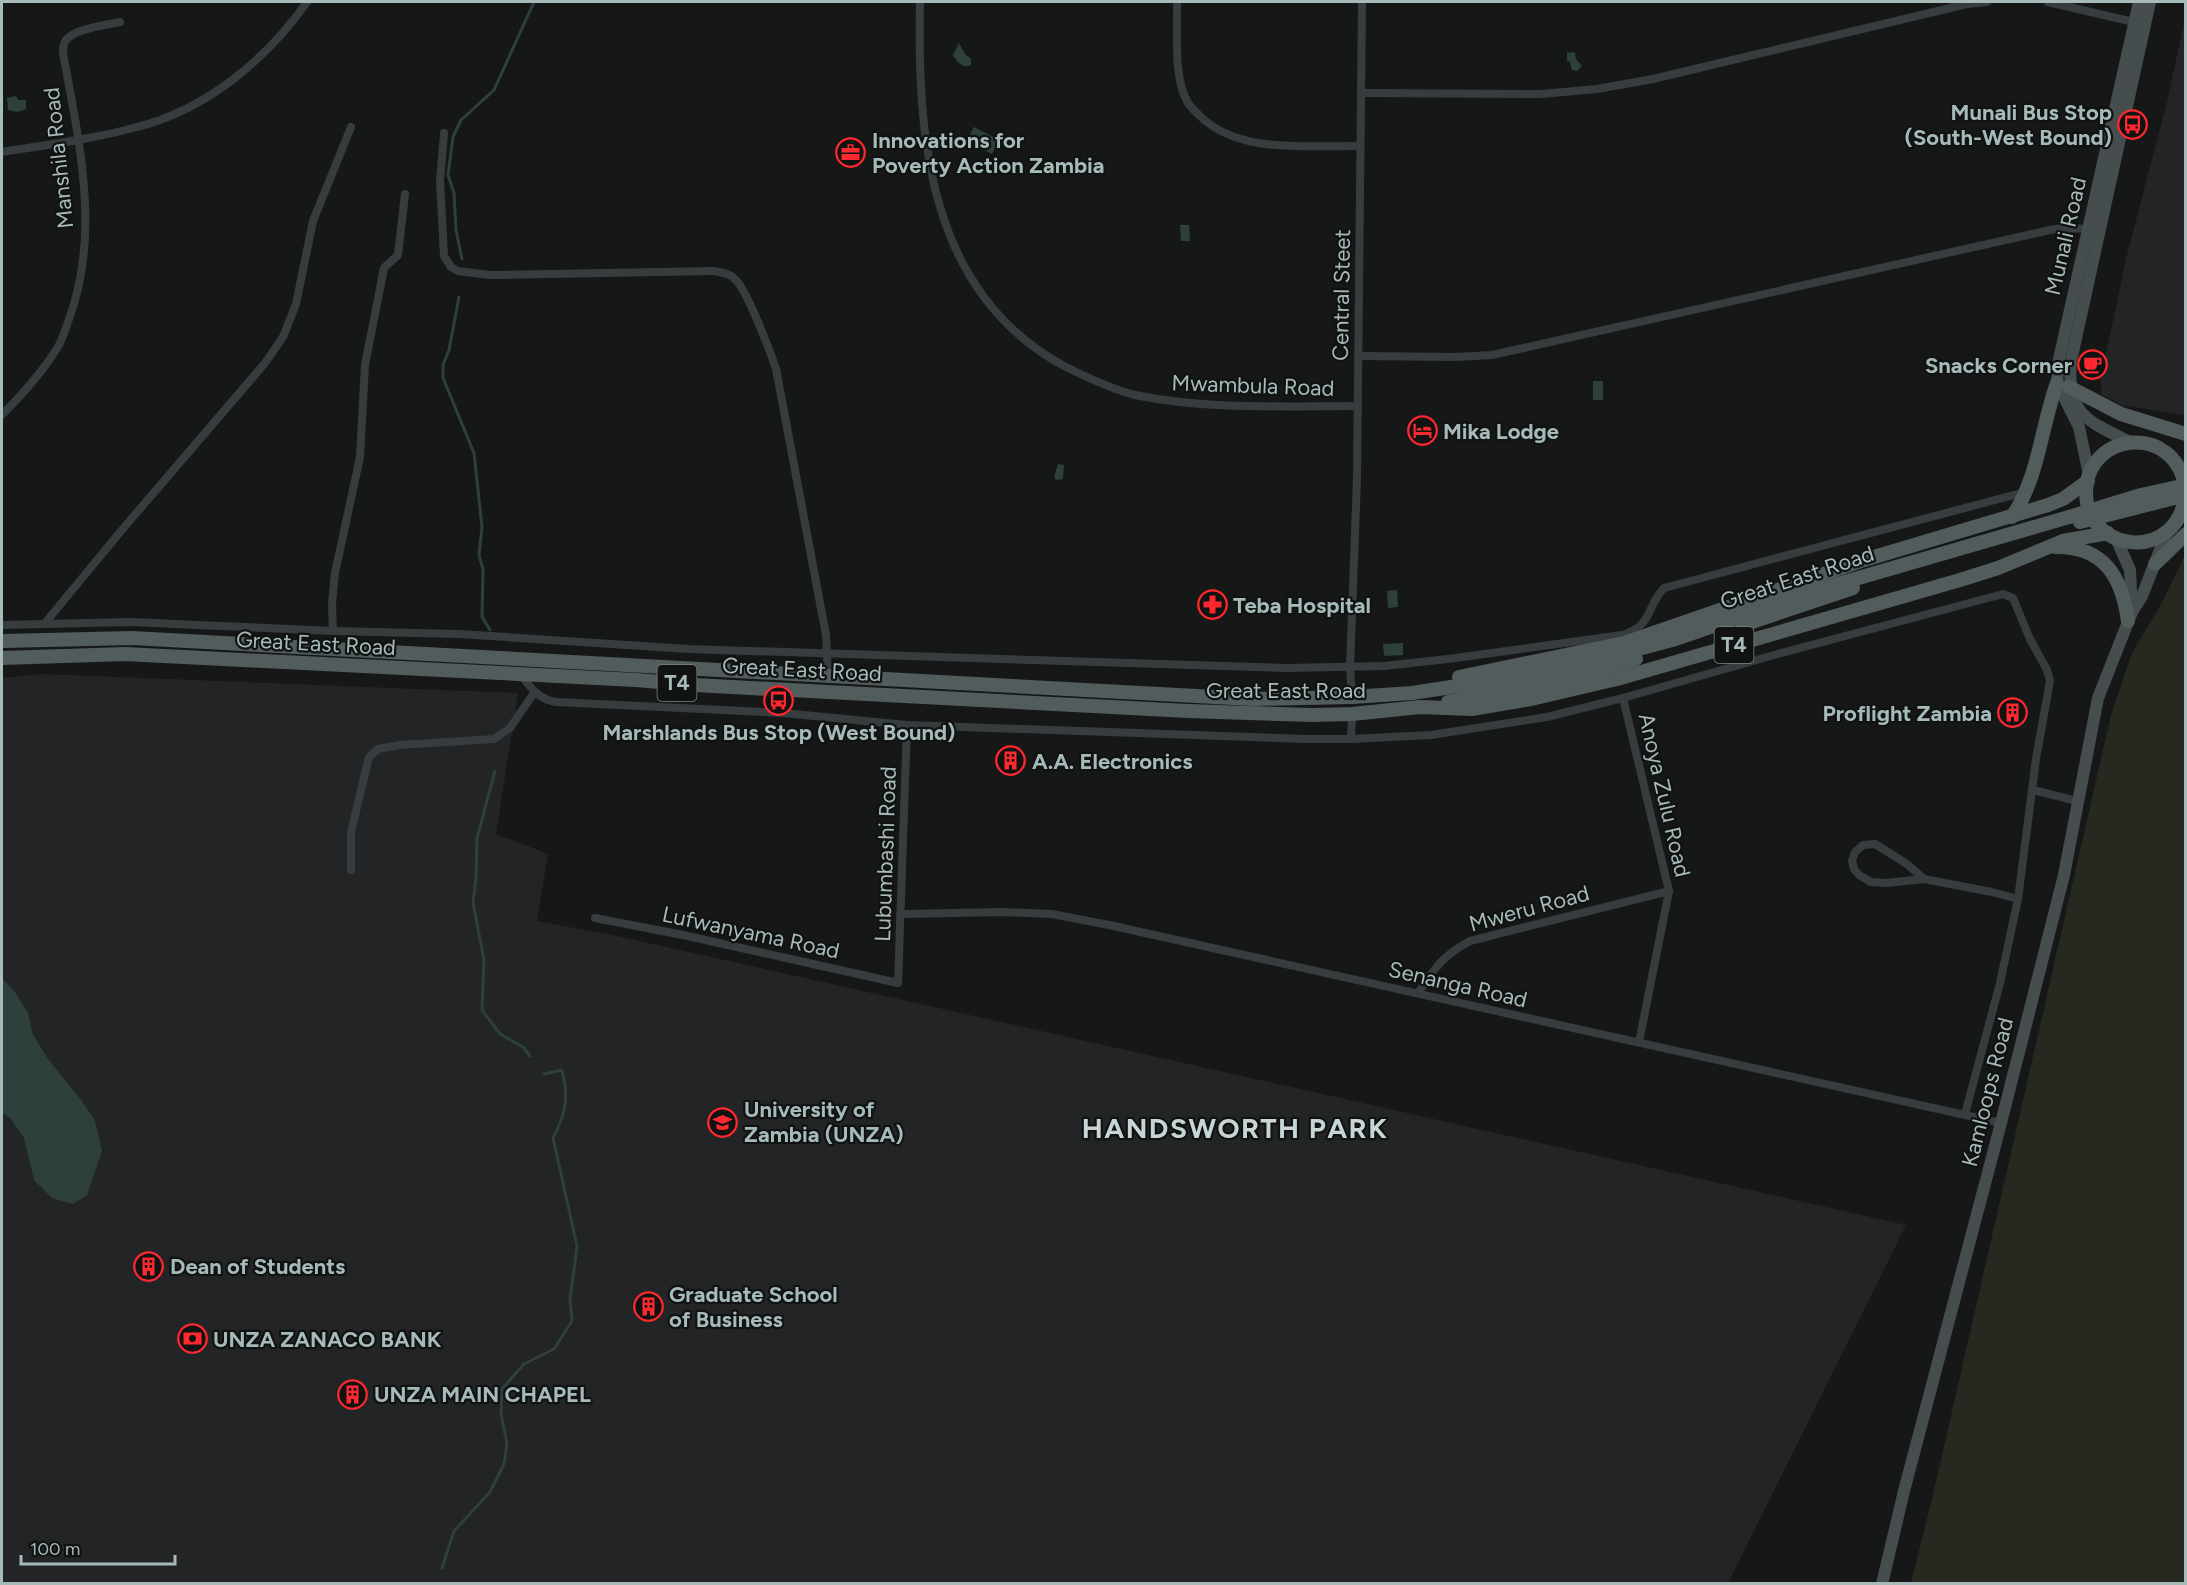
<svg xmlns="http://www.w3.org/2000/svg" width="2187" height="1585" font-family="Figtree,sans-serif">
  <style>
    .built { fill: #222426 }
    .green { fill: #252920 }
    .water { fill: #2d403b }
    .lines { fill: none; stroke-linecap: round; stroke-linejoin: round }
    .stream { stroke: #2d403b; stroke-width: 3 }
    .street { stroke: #373d3e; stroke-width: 8 }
    .secondary { stroke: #454d4e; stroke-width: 12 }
    .primary { stroke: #535c5d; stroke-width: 14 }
    .primary-bridge { stroke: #535c5d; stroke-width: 14 }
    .labels { text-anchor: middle; stroke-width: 4.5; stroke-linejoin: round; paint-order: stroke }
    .shield { fill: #111313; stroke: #7a8888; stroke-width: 1.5 }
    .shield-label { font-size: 21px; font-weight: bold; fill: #a7baba }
    .poi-label { font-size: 22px; font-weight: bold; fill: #a7baba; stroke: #111313; text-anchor: start }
    .street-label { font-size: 22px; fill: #a7baba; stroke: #111313 }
    .district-label { font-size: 28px; font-weight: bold; letter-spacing: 1.5px; fill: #c8d5d5; stroke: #111313 }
  </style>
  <rect width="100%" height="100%" fill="#161818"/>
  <g class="built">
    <path d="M2185 19V415L2122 405 2101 394V377L2127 255 2166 106Z"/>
    <path d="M42 674 518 693 496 834 548 854 537 921 622 937 1906 1225 1728 1583 2 1584V678Z"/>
  </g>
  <path class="green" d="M2185 555V1583H1911L1932 1499 2111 715 2132 653 2163 601Z"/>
  <g class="water">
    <path d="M959 43 965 54 971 59V65C963 69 957 62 953 55Z"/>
    <path d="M1573 52 1575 53 1576 59 1582 66 1577 71 1572 70 1570 62 1567 61V53Z"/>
    <path d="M16 96 18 100H26V109L17 112 8 110 7 98Z"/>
    <path d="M974 127 999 140 992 154 966 141Z"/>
    <path d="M1180 225H1189L1190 241H1181Z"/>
    <rect x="1593" y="381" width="10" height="19"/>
    <path d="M1058 464 1064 465 1063 479 1056 480 1054 477Z"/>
    <path d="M1397 590 1398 607 1388 608 1387 591Z"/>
    <path d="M1403 643V655L1384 656 1383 644Z"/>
    <path d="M2 978 15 992 28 1013 33 1035 48 1059 82 1101 95 1121 102 1151 87 1195 73 1204 52 1198 34 1180 24 1138 10 1118 2 1113Z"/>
  </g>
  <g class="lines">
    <g class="stream">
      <path d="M462 259 456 230 454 193 448 175 453 137 461 120 494 90 534 2"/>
      <path d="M459 297 449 350 443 365V378L474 453 482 527 479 555 483 569 482 617 490 630"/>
      <path d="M495 771 477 838 476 878 473 903 484 960 482 1010 500 1034 523 1047 530 1056"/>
      <path d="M442 1568 454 1531 490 1492 504 1464 507 1444 501 1414 502 1389 524 1364 554 1349 572 1321 570 1300 577 1246 553 1138C566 1113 569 1098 562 1070L544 1074"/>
    </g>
    <g class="street">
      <path d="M920 2C917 138 929 293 1064 366 1086 377 1111 389 1135 395 1208 410 1284 406 1358 406"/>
      <path d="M1177 2C1178 30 1173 76 1187 101 1189 106 1195 111 1199 115 1238 155 1309 145 1360 146"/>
      <path d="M2048 2 2138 23"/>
      <path d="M1361 93 1541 94 1597 89 1653 79 1967 4 1987 2"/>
      <path d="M444 133 440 181 444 256 451 267 458 271 490 275 713 271C720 272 729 273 735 279 747 290 770 351 776 369L826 635 828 676"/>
      <path d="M2 152C47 145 93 139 137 127 206 110 267 59 307 2"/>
      <path d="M1359 356 1456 357 1492 355 2050 230 2063 228 2091 229"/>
      <path d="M2 415C23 393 43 372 59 345 63 337 66 328 69 319 101 232 79 142 63 53 63 50 63 47 64 44 68 29 107 25 120 22"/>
      <path d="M45 623 121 531 265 363 283 337 296 304 313 221 351 127"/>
      <path d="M2 625 130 622 333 631 459 634 688 649 1286 668 1384 666 1448 659 1622 635C1654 625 1645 608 1664 588L2025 492"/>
      <path d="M333 631 332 604 335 573 360 457 365 365 384 268 398 255 405 194"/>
      <path d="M520 674C531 688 538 699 556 702L783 713 907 725 1306 739H1351L1431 735 1547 717 1623 698 1774 655 2003 594 2013 598 2030 639 2047 670 2050 681 2036 759 2018 899 2000 983 1965 1114"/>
      <path d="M1352 697 1350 667 1357 479 1362 2"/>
      <path d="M1623 698 1669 891 1639 1042"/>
      <path d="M1351 739 1352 714"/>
      <path d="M2033 790 2077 801"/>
      <path d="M351 870V832L369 757 378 749 400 745 494 739 510 728 534 693"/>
      <path d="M1924 879 1886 883 1871 882 1859 875 1854 869 1852 861 1855 852 1863 845 1875 844 1907 864 1924 879 1992 892 2018 899"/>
      <path d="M902 914 1002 912 1052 914 1109 925 2001 1123"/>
      <path d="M595 918 683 935 898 983 907 725"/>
      <path d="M1418 993C1435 968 1442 956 1470 941L1669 891"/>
    </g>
    <g class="secondary">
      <path d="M2130 442C2087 421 2066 414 2071 361L2150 2"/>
      <path d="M2089 475 2079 427 2057 383 2059 359 2139 2"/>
      <path d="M2116 538 2130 570 2132 612"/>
      <path d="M1882 1584 1904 1491 2001 1123 2064 875 2098 698 2132 612 2142 596 2167 532"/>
    </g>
    <g class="primary">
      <path d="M2069 387 2121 414 2186 434"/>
      <path d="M2186 491C2177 421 2086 431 2086 493 2087 554 2179 564 2186 492"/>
      <path d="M2012 517C2039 477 2041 427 2057 383"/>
      <path d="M2055 547C2105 546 2122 578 2128 621"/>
      <path d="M2155 564 2186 534"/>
      <path d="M1743 625 1853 588"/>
      <path d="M2 641 132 638 1252 699 1352 697 1412 693 1556 671 1676 639 1817 590 2069 517"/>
      <path d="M2 658 125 654 636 680 695 685 1188 711 1312 715 1352 714 1420 707 1472 709 1531 699 1617 679 1960 580 1998 568 2063 541 2108 533"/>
      <path d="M1459 677 1624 643 1864 560 2048 505 2063 499 2088 481"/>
      <path d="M1448 702 1559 682 1636 659"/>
    </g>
    <g class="primary-bridge">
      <path d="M2069 517 2141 495 2186 485"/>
      <path d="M2080 522 2186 495"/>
    </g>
  </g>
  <defs>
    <symbol id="bus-ring" viewBox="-11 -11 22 22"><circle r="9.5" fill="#111313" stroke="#ff282e" stroke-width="1.5"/><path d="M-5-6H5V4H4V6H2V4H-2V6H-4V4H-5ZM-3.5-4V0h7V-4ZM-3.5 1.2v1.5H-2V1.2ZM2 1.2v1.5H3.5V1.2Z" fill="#ff282e"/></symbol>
    <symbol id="office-ring" viewBox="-11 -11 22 22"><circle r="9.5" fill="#111313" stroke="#ff282e" stroke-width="1.5"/><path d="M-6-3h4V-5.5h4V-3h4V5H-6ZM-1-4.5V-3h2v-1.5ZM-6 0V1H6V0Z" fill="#ff282e"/></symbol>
    <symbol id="cafe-ring" viewBox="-11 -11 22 22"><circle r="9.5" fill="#111313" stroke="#ff282e" stroke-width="1.5"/><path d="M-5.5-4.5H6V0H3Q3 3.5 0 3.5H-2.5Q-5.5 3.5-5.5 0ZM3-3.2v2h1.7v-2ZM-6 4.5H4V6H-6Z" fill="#ff282e"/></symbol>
    <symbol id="hotel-ring" viewBox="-11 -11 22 22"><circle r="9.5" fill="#111313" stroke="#ff282e" stroke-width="1.5"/><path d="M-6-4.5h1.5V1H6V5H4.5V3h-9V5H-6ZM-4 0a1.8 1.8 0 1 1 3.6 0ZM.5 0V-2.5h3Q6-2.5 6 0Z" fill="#ff282e"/></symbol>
    <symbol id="pharmacy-ring" viewBox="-11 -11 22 22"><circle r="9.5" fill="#111313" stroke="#ff282e" stroke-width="1.5"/><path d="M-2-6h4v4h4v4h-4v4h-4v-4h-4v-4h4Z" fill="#ff282e"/></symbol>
    <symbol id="building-ring" viewBox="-11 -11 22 22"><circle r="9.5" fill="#111313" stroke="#ff282e" stroke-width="1.5"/><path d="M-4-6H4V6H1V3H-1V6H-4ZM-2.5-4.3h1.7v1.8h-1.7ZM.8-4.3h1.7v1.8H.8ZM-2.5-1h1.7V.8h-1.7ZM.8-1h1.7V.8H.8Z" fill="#ff282e"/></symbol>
    <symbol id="university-ring" viewBox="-11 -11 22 22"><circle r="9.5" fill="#111313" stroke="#ff282e" stroke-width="1.5"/><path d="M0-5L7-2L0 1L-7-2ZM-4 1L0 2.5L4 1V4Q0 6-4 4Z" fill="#ff282e"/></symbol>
    <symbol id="bank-ring" viewBox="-11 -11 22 22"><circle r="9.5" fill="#111313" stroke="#ff282e" stroke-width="1.5"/><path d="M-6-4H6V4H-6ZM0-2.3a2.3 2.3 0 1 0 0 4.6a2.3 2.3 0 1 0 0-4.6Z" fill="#ff282e"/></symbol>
  </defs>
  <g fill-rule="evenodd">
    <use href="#bus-ring" x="2116" y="108" width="33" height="33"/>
    <use href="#office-ring" x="834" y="136" width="33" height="33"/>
    <use href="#cafe-ring" x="2076" y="348" width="33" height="33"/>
    <use href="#hotel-ring" x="1406" y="414" width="33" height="33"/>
    <use href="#pharmacy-ring" x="1196" y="588" width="33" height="33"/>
    <use href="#bus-ring" x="762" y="684" width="33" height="33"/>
    <use href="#building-ring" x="1996" y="696" width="33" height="33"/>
    <use href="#building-ring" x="994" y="744" width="33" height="33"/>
    <use href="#university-ring" x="706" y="1106" width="33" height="33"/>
    <use href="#building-ring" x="132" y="1250" width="33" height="33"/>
    <use href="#building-ring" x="632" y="1290" width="33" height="33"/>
    <use href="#bank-ring" x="176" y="1322" width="33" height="33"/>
    <use href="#building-ring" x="336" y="1378" width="33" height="33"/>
  </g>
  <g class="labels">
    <g class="shield">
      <rect x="1714.5" y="627" width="39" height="36" rx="4.5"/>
      <rect x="657.5" y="665" width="39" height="36" rx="4.5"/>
    </g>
    <g class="shield-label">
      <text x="1734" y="652">T4</text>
      <text x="677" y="690">T4</text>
    </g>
    <g class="poi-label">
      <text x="2112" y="120" text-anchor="end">Munali Bus Stop<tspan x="2112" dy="25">(South-West Bound)</tspan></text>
      <text x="872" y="148">Innovations for<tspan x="872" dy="25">Poverty Action Zambia</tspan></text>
      <text x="2072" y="373" text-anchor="end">Snacks Corner</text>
      <text x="1443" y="439">Mika Lodge</text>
      <text x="1233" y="613">Teba Hospital</text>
      <text x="1992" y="721" text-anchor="end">Proflight Zambia</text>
      <text x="779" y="740" text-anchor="middle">Marshlands Bus Stop (West Bound)</text>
      <text x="1032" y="769">A.A. Electronics</text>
      <text x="744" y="1117">University of<tspan x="744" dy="25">Zambia (UNZA)</tspan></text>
      <text x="170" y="1274">Dean of Students</text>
      <text x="669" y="1302">Graduate School<tspan x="669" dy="25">of Business</tspan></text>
      <text x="213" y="1347">UNZA ZANACO BANK</text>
      <text x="374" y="1402">UNZA MAIN CHAPEL</text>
    </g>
    <g class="street-label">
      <text transform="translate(58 158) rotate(-96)" y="8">Manshila Road</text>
      <text transform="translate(2065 236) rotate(-77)" y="8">Munali Road</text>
      <text transform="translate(1341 295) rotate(-89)" y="8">Central Steet</text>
      <text transform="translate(1253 385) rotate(2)" y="8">Mwambula Road</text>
      <text transform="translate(1797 577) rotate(-18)" y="8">Great East Road</text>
      <text transform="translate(316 643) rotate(3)" y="8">Great East Road</text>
      <text transform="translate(802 669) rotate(3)" y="8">Great East Road</text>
      <text x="1286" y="698">Great East Road</text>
      <text transform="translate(1665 795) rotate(77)" y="8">Anoya Zulu Road</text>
      <text transform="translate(885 854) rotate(-88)" y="8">Lubumbashi Road</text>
      <text transform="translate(1529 908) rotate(-15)" y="8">Mweru Road</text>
      <text transform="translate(751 932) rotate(12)" y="8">Lufwanyama Road</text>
      <text transform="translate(1458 984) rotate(13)" y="8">Senanga Road</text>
      <text transform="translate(1987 1092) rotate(-76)" y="8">Kamloops Road</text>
    </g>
    <g class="district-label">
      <text x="1235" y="1138">HANDSWORTH PARK</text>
    </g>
  </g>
  <rect width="2187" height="1585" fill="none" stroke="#a7baba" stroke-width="6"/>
  <path d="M21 1555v9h154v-9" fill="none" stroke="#a7baba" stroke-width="3"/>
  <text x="30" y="1555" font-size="18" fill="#a7baba" stroke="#111313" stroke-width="4.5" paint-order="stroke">100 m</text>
</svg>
